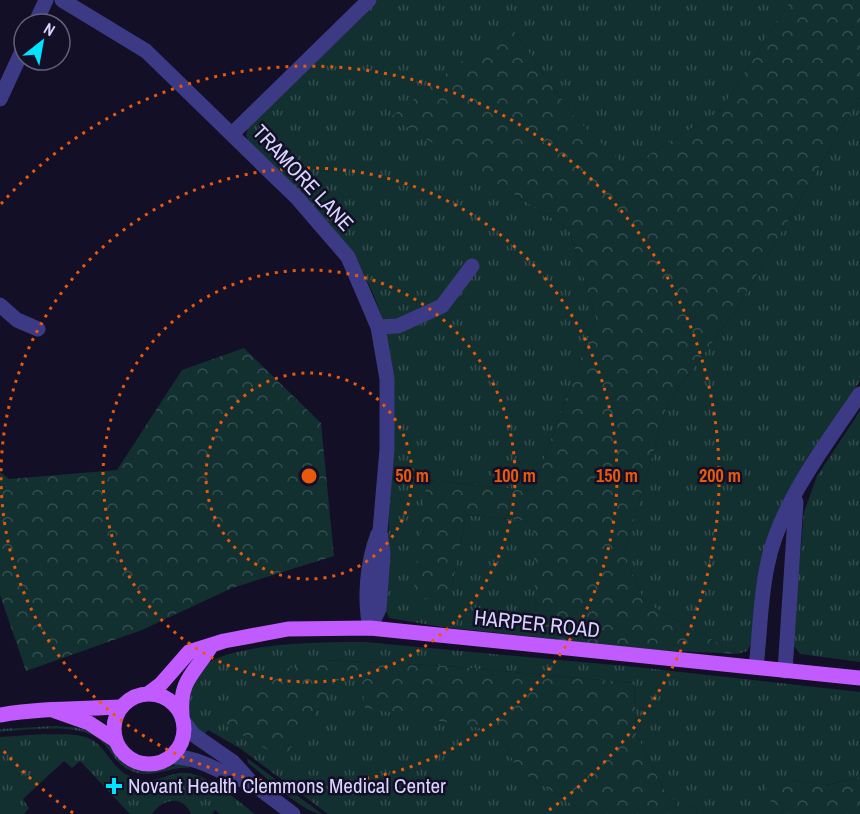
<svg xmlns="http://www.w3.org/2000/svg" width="860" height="814" font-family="'Archivo Narrow',sans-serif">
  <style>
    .grass { fill: url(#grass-tufts) }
    .forest { fill: url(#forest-crowns) }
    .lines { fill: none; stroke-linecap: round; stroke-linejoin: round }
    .minor { stroke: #3d3a85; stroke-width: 15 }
    .major { stroke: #c25bff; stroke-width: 15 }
    .ring { fill: none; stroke: #e8590c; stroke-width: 3; stroke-dasharray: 3 6 }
    .poi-dot { fill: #00e5ff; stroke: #130f26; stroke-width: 2 }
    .labels { text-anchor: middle; stroke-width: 5; stroke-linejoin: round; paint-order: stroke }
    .street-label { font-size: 21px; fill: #d9d4ff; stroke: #130f26 }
    .poi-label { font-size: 21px; fill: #d9d4ff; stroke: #130f26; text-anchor: start }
    .centre { fill: #e8590c; stroke: #130f26; stroke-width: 3 }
    .ring-label { font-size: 18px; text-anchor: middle; font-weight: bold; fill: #e8590c; stroke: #130f26; stroke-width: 5; stroke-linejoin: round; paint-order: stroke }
  </style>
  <defs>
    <pattern id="grass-tufts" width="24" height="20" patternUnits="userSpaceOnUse" patternTransform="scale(1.5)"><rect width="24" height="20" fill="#12302f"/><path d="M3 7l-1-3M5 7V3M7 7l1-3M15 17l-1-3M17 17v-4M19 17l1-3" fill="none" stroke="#344d4e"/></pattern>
    <pattern id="forest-crowns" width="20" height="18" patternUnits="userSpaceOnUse" patternTransform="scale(1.5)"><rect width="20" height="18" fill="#12302f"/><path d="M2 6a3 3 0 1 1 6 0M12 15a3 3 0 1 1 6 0" fill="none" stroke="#344d4e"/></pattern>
  </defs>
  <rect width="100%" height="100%" fill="#130f26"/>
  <g class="grass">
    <path d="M374 0H791L720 111 627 168 574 117 509 24 392 117 569 229 596 318 532 491 427 480 452 587 466 515 534 521 536 637 442 627 389 618 385 609C388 566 389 521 390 477 393 392 402 335 354 258 327 214 286 180 250 144L246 135 249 125Z"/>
    <path d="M860 97V381L783 500 773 523 762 556 752 642 747 651 738 654 644 602 624 553 668 402 736 310Z"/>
    <path d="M860 411V662L800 654 794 646 793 636 804 512 817 476Z"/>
    <path d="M365 642 636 667 860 692V777L826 785 790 780 784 809 780 814H697L696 809 668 798 636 734 634 683 446 666 323 660 283 759 344 672 362 676 497 731 508 748 516 769 588 814H328L241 749 208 730 203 737C187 716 185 713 192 687 193 683 194 677 196 674 215 641 331 642 365 642Z"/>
    <path d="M55 726C74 727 93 728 107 743 116 754 120 764 134 769 154 777 170 762 190 765L189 768C169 766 154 779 134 772 118 767 114 755 104 744 85 721 27 730 0 732V729Z"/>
    <path d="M44 734C59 735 80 732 94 741 110 753 113 771 134 778 152 784 163 776 179 773 203 769 237 800 255 814H220L215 810 212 814H191C182 794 163 799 152 814H130L80 761 72 768 64 761 23 799 29 808 24 814H0V737Z"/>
    <path d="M247 758 322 814C304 814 264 775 248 763Z"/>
  </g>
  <g class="forest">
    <path d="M791 0H860V97L736 310 668 402 624 553 644 602 738 654 633 649 536 637 533 521 466 515 452 587 412 605 427 480 532 491 596 318 569 229 391 117 509 24 574 117 627 168 720 111Z"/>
    <path d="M244 348 321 423 334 556 232 588 142 630 26 671 0 595V472L9 479 117 470 182 370Z"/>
    <path d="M323 660 446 666 634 683 636 734 668 798 696 809 697 814H588L516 769 508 748 497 731 365 708 361 676 344 673 283 759 220 722 249 686 284 669Z"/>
    <path d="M860 777V814H780L784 809 765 798 767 785 790 780 827 785Z"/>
  </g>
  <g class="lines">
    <g class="minor">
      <path d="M62 0 146 51 298 199 348 257 378 327 387 379V449L380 531 383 553 379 609 370 628"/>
      <path d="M35 24 46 0"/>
      <path d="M0 99 24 47"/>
      <path d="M232 134 369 0"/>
      <path d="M0 305 17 320 38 329"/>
      <path d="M378 327 398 326 442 306 472 266"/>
      <path d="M370 628C364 598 367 563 378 534"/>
      <path d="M756 667C760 634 760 600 767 567 778 506 826 444 860 394"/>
      <path d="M785 671 796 502"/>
      <path d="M184 722 194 735 233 762 252 783 293 814"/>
      <path d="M171 757C203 756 223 777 252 783"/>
    </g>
    <g class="major">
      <path d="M149 693 161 684 189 652 224 641 288 629 370 628 860 678"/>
      <circle cx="149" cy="729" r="35"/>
      <path d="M55 711 89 723 115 740"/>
      <path d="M0 715C40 708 81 709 121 707"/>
      <path d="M182 715C179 680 194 674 211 646"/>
    </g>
  </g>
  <g class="ring">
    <circle cx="309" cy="476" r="103"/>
    <circle cx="309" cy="476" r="206"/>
    <circle cx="309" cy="476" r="308"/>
    <path d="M73 813A411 411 0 0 1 1 748M1 204A411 411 0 1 1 545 813"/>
  </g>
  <path class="poi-dot" d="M111 777h6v6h6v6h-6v6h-6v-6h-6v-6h6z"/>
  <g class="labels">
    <g class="street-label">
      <text transform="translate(303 178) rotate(47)" y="7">TRAMORE LANE</text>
      <text transform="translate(537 624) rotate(6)" y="7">HARPER ROAD</text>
    </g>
    <g class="poi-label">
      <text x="128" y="793">Novant Health Clemmons Medical Center</text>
    </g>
  </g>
  <circle cx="309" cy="476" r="9" class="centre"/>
  <g class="ring-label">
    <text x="412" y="482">50 m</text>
    <text x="515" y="482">100 m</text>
    <text x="617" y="482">150 m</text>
    <text x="720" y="482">200 m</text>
  </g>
  <g transform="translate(42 42) rotate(31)"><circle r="28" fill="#130f26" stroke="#625e7d" stroke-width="1.5"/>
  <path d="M0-4.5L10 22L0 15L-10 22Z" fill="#00e5ff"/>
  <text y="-9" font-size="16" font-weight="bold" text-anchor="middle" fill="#d9d4ff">N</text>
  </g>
</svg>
